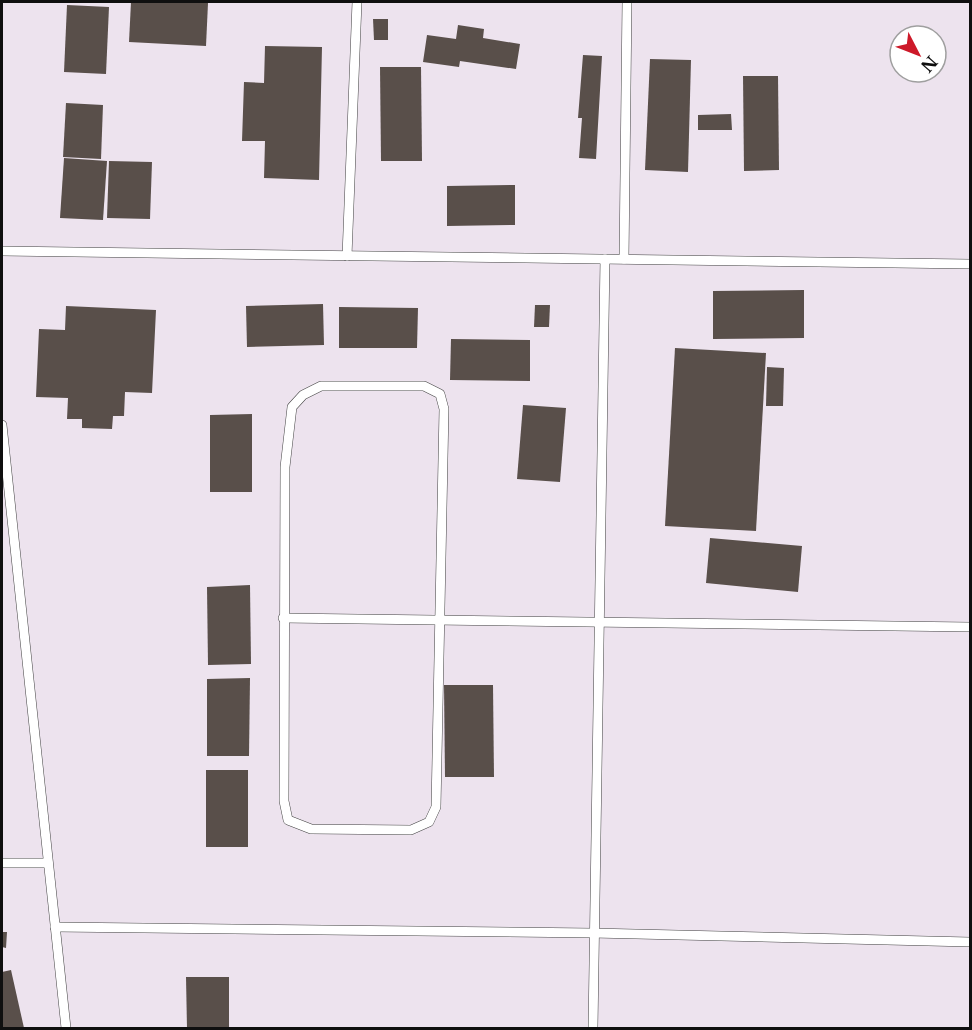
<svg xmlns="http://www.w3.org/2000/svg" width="972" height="1030" font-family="'Libre Baskerville',serif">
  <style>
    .industrial { fill: #ede3ee; fill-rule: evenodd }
    .building { fill: #594f4a }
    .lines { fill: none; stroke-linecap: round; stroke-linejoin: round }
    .service-casing { stroke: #424242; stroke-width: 10 }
    .service { stroke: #fff; stroke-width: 9 }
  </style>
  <rect width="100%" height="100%" fill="#fffcf1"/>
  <path class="industrial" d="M2 2H970V1028H2ZM900 36H936V72H900Z"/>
  <g class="building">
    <path d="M131 2 208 3 206 46 129 42Z"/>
    <path d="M67 5 109 7 106 74 64 72Z"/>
    <path d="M373 19H388V40H374Z"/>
    <path d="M458 25 484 29 483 38 520 44 516 69 460 61 459 67 423 62 427 35 456 39Z"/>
    <path d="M265 46 322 47 319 180 264 178 265 141H242L244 82 264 83Z"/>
    <path d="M583 55 602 56 596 159 579 158 582 118H578Z"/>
    <path d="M650 59 691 60 688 172 645 170Z"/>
    <path d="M380 67H421L422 161H381Z"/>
    <path d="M743 76H778L779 170 744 171Z"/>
    <path d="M66 103 103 105 101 159 63 157Z"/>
    <path d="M731 114 732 130H698V115Z"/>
    <path d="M64 158 107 161 103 220 60 218Z"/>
    <path d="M109 161 152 162 150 219 107 218Z"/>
    <path d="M515 185V225L447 226V186Z"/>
    <path d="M804 290V338L713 339V291Z"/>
    <path d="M323 304 324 345 247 347 246 306Z"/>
    <path d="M535 305H550L549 327H534Z"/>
    <path d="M66 306 156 310 152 393 125 392 124 416H113L112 429 82 428V419H67L68 398 36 397 39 329 65 330Z"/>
    <path d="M339 307 418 308 417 348H339Z"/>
    <path d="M451 339 530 340V381L450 380Z"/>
    <path d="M675 348 766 353 756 531 665 526Z"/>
    <path d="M767 367 784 368 783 406H766Z"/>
    <path d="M523 405 566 408 560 482 517 479Z"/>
    <path d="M252 414V492H210V415Z"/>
    <path d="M710 538 802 546 798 592 706 583Z"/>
    <path d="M250 585 251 664 208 665 207 587Z"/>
    <path d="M250 678 249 756H207V679Z"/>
    <path d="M444 685H493L494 777H445Z"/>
    <rect x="206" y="770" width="42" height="77"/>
    <path d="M2 932H7L6 948 2 947Z"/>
    <path d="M11 970 24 1028H2V972Z"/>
    <path d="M186 977H229V1028H187Z"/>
  </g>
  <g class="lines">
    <defs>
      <g id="service">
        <path d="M2 251 970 264"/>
        <path d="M347 256 357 2"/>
        <path d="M624 259 627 2"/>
        <path d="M321 386H424L440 394 444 409 436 807 429 822 411 830 311 829 288 820 284 801 285 467 292 407 303 395Z"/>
        <path d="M2 425 66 1028"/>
        <path d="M283 618 970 627"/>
        <path d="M2 863H48"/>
        <path d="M55 927 593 933 970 942"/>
        <path d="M593 1028 605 259"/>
      </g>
    </defs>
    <use href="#service" class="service-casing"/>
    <use href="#service" class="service"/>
  </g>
  <rect width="972" height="1030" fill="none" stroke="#0f0f0f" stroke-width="6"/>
  <g transform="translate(918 54) rotate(132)"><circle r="28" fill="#ffffff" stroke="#9f9f9f" stroke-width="1.5"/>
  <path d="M0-4.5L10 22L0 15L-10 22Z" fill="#cd1929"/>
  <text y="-9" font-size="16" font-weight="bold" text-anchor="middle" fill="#0f0f0f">N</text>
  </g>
</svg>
